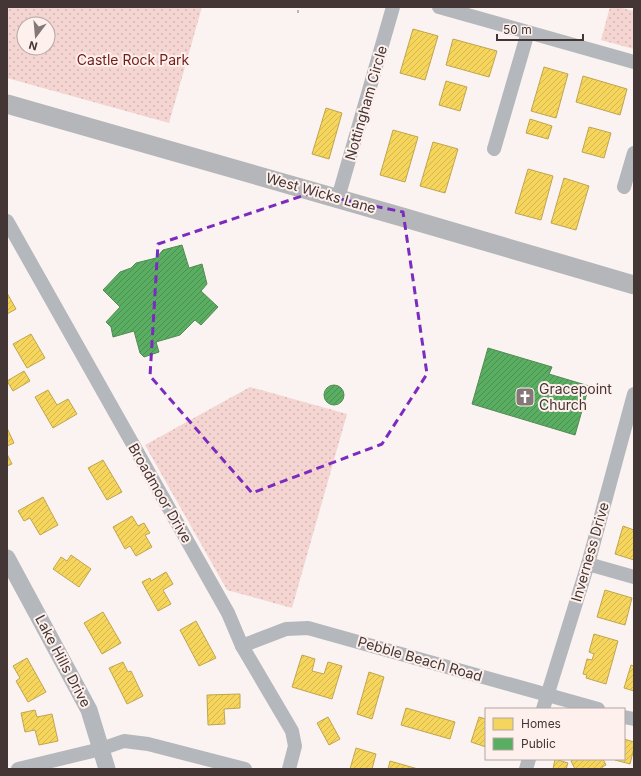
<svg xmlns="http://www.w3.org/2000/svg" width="641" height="776" font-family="Inter,sans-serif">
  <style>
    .park { fill: url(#park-dots); fill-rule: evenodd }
    .homes { fill: url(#homes-hatch); stroke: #c0a550 }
    .public { fill: url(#public-hatch); stroke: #538a54 }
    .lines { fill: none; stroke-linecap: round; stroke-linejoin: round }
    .path { stroke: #b8b7ba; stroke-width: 2; stroke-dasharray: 3 3; stroke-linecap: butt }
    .minor { stroke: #b4b7bb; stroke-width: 14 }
    .tertiary { stroke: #b4b7bb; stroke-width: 17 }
    .secondary { stroke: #b4b6ba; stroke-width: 19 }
    .marked { fill: none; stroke: #7b2cbf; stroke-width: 3; stroke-dasharray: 8 5; stroke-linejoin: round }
    .labels { text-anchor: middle; stroke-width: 4; stroke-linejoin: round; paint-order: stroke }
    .park-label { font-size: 14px; fill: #711d17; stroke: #fef0ed }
    .street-label { font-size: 14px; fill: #433634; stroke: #fef0ed }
    .poi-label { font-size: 14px; fill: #433634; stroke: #fef0ed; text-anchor: start }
  </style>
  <defs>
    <pattern id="park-dots" width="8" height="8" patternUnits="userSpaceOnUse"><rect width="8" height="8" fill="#f4d5d1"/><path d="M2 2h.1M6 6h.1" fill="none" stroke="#d2b7b4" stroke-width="1.8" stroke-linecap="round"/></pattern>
    <pattern id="homes-hatch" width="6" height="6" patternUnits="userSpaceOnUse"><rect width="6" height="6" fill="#f6d55c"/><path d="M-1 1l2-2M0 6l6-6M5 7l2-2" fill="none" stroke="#d4b751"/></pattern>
    <pattern id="public-hatch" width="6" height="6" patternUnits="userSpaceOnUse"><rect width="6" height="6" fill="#5aae61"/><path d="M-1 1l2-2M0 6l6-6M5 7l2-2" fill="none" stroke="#4c8e51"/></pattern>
  </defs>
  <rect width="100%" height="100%" fill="#faf3f1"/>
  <g class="park">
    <path d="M7 7H202L169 123 7 78ZM24 24H48V48H24Z"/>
    <path d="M610 7H618L634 11V49L601 40Z"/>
    <path d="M250 387 347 414 292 608 227 590 145 445Z"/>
  </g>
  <g class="homes">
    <path d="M413 29 438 36 425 80 400 73Z"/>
    <path d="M453 39 497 51 489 77 446 65Z"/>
    <path d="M544 67 568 74 556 118 531 111Z"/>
    <path d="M583 76 627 89 620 115 576 102Z"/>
    <path d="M446 81 467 87 460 111 439 105Z"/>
    <path d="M326 108 342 113 329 159 312 154Z"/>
    <path d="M530 119 552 126 548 139 526 133Z"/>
    <path d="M589 127 611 133 604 158 582 152Z"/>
    <path d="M393 130 418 137 405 182 380 175Z"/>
    <path d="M433 142 458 149 445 193 420 186Z"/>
    <path d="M528 169 553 176 541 220 515 213Z"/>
    <path d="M564 178 589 186 576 230 551 223Z"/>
    <path d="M7 293 16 309 7 314Z"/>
    <path d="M31 334 45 358 27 368 13 344Z"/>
    <path d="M24 371 30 381 13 391 7 381Z"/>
    <path d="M48 390 57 405 68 399 77 414 53 428 35 397Z"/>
    <path d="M7 428 14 443 7 446Z"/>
    <path d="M7 454 12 464 7 466Z"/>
    <path d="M103 460 122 492 107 500 88 468Z"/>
    <path d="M43 497 58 525 40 535 30 518 24 521 18 511Z"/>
    <path d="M132 516 138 526 144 523 150 533 145 535 152 547 136 556 130 546 125 549 113 527Z"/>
    <path d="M623 526 634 530V560L615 554Z"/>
    <path d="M71 555 91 569 79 587 53 569 61 557 67 561Z"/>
    <path d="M166 572 173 584 163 590 171 604 158 611 142 582 150 578 151 581Z"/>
    <path d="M605 590 632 598 625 625 597 617Z"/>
    <path d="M103 612 121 643 102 654 84 623Z"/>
    <path d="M196 621 216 658 199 666 180 630Z"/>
    <path d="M594 634 618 641 606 684 586 678 587 675 583 674 587 659 592 660 594 654 589 652Z"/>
    <path d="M302 655 315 659 312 671 324 674 328 662 342 666 332 699 292 687Z"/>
    <path d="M27 658 46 692 28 702 16 681 20 678 13 666Z"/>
    <path d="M123 662 128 672 131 671 143 696 127 704 109 668Z"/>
    <path d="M631 665 634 666V691L624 688Z"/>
    <path d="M369 672 384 677 372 719 357 714Z"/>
    <path d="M240 694V708L224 709 225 724 208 725 207 695Z"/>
    <path d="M406 708 455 722 450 739 401 725Z"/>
    <path d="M35 710 37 717 52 714 58 741 39 745 35 730 25 732 21 713Z"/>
    <path d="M328 717 340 739 329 745 317 723Z"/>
    <path d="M479 717 486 719V747L471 742Z"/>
    <path d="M624 739 634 742V748L630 764 615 760 624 759Z"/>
    <path d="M356 748 376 754 372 769H350Z"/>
    <path d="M555 759 568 763 566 769H553Z"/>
    <path d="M574 759H603L606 765 602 767 603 769H575L571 761Z"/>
    <path d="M390 761 418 769H388Z"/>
  </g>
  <g class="public">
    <path d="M182 245 189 268 202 264 207 284 201 291 218 307 201 325 195 320 180 335 156 342 159 352 144 357 140 353 134 331 113 337 111 327 106 322 120 307 103 290 120 272 131 268 136 263 156 258 163 250Z"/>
    <path d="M488 348 552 367 549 374 589 386 575 435 472 404Z"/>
    <circle cx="334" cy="395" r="10"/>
  </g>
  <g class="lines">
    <path class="path" d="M298 13V7"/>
    <g class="minor">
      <path d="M439 7 634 62"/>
      <path d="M494 149 528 32"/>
      <path d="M624 187 634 153"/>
      <path d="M338 198 393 7"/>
      <path d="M7 221 228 613 242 646 292 731 295 746 289 769"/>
      <path d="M588 564 634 577"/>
      <path d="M242 646 286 629 308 628 598 709"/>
      <path d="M543 709 588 564 634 394"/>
      <path d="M624 717 634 719"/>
      <path d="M18 769 101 749 124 741 148 744 245 769"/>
      <path d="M526 769 529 759"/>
    </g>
    <path class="tertiary" d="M7 558 89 710 107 769"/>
    <path class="secondary" d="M7 104 402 217 634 285"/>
  </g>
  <path class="marked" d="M311 193 403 212 427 374 382 444 252 493 150 376 158 244Z"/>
  <defs>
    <symbol id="church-square" viewBox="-11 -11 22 22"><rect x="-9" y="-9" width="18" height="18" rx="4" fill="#837876" stroke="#fef0ed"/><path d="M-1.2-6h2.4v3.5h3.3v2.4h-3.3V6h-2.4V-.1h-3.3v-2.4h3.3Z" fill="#fff"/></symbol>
  </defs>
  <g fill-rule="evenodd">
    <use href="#church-square" x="514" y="386" width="22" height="22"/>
  </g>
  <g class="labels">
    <g class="park-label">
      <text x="133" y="65">Castle Rock Park</text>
    </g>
    <g class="street-label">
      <text transform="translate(366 103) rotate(-74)" y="5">Nottingham Circle</text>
      <text transform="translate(321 193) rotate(16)" y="5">West Wicks Lane</text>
      <text transform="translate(160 493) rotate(60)" y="5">Broadmoor Drive</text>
      <text transform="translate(590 552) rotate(-74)" y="5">Inverness Drive</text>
      <text transform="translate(420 659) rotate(16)" y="5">Pebble Beach Road</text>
      <text transform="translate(63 661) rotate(62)" y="5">Lake Hills Drive</text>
    </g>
    <g class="poi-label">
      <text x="539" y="394">Gracepoint<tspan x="539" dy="16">Church</tspan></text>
    </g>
  </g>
  <rect width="641" height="776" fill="none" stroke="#433634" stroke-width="16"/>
  <rect x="485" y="708" width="140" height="52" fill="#fef0ed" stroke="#b3a6a3"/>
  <rect x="493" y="718" width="20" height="12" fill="#f6d55c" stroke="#b3a6a3"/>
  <text x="521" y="728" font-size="12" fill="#433634">Homes</text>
  <rect x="493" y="738" width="20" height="12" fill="#5aae61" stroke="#b3a6a3"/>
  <text x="521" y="748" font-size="12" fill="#433634">Public</text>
  <g transform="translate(36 36) rotate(196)"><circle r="19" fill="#fef0ed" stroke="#b3a6a3"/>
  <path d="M0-3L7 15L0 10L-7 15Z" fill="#837876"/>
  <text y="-6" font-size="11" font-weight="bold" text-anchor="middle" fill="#433634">N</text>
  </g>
  <path d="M497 34v6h86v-6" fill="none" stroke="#433634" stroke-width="2"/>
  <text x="503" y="34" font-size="12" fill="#433634" stroke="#fef0ed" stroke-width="3" paint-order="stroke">50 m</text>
</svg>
